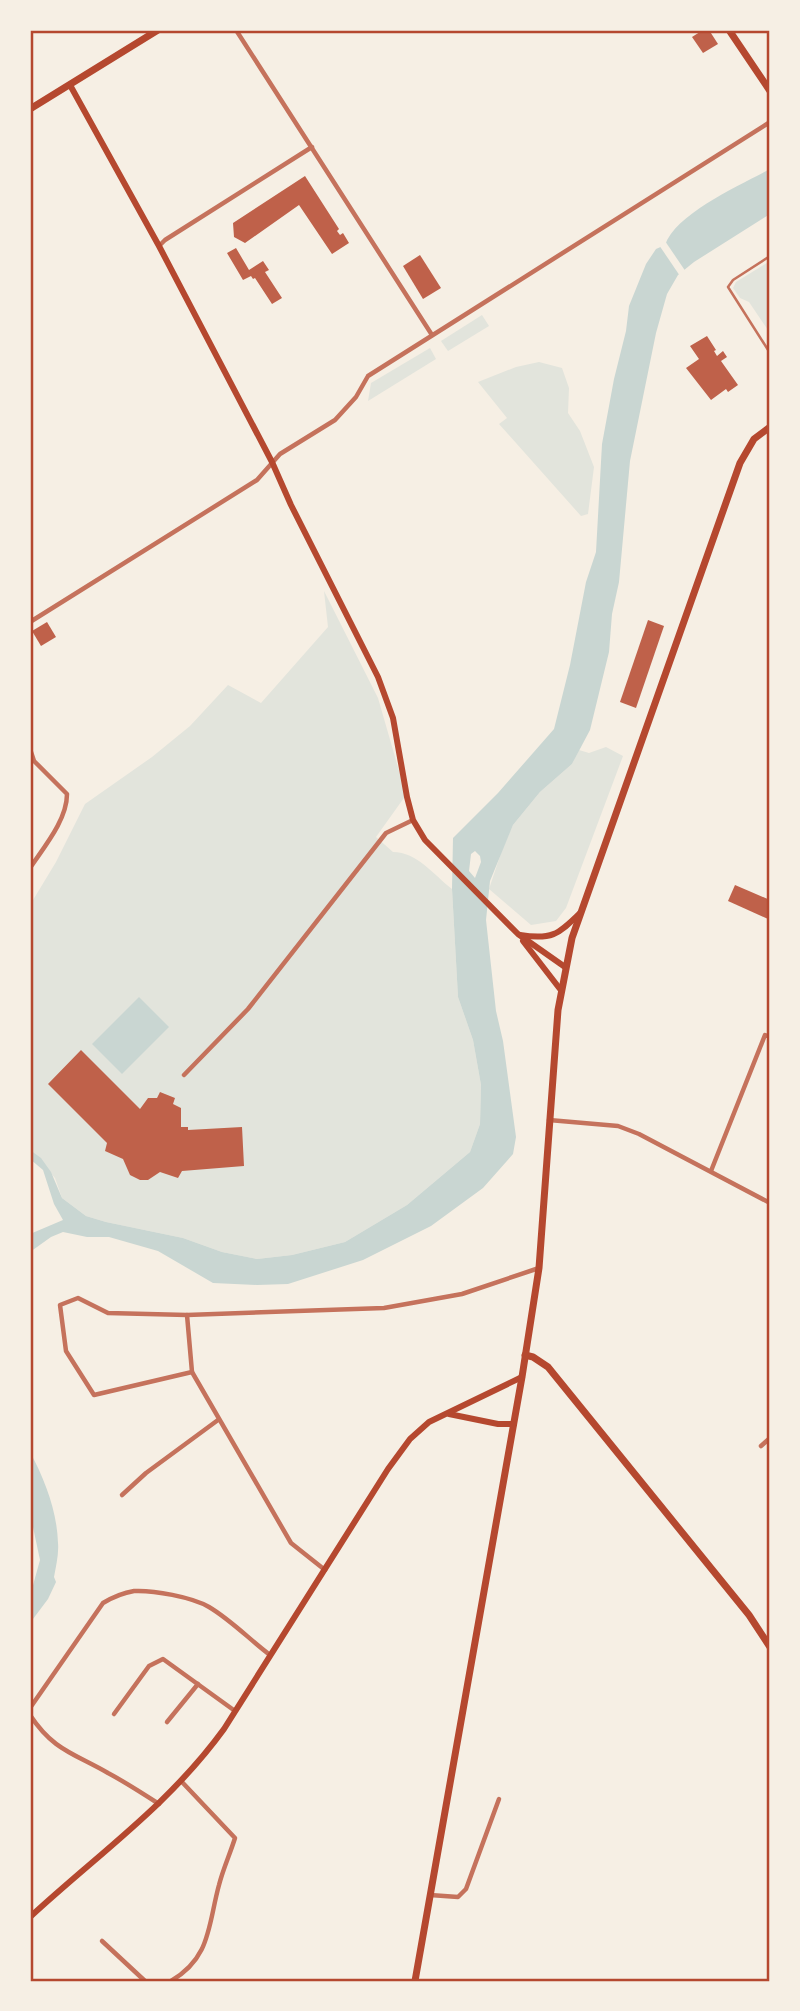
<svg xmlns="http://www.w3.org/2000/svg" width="800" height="2011" font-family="'Source Serif 4',serif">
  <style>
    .green { fill: #e2e4dc }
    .water { fill: #c9d6d2; fill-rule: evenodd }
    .pier { fill: #f6efe4 }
    .building { fill: #bf614a }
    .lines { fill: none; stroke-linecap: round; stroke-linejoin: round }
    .service { stroke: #c5725c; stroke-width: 2.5 }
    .minor { stroke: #c5725c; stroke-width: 4.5 }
    .secondary { stroke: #b5482f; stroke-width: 6 }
    .primary { stroke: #b5482f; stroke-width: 7 }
    .neatline { fill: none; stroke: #b5482f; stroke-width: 2.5 }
  </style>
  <rect width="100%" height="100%" fill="#f6efe4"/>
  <g class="green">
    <path d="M770 261V333L749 302 740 298 733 288 736 282Z"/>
    <path d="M482 315 489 326 448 351 441 341Z"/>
    <path d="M430 348 436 359 368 401 371 383Z"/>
    <path d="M539 362 562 368 569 388 568 413 580 431 594 467 588 514 581 516 499 424 507 418 478 382 516 367Z"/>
    <path d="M324 591 378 698 406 795 376 837 393 852C417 852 434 875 452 889L458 997 473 1040 481 1085 480 1124 470 1152 407 1205 345 1242 292 1255 257 1259 222 1252 183 1238 106 1222 86 1216 62 1198 55 1178 30 1150V1068L32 1065 30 1062V905L56 862 85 804 152 757 190 726 228 685 261 703 328 627Z"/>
    <path d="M606 747 623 756 566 908 556 921 531 925 489 889 502 850 513 825 540 792 572 764 579 750 589 753Z"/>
  </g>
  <g class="water">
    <path d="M770 169V214L694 262 678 275 667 294 656 333 630 461 619 582 612 614 609 652 590 730 572 764 540 792 513 825 490 881 486 920 496 1011 503 1041 516 1137 513 1154 483 1188 431 1226 363 1260 288 1284 257 1285 213 1283 158 1251 109 1237H87L63 1232 51 1237 30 1252V1234L63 1220 54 1204 43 1170 30 1159V1150L41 1158 51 1172 62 1198 86 1216 106 1222 183 1238 222 1252 257 1259 292 1255 345 1242 407 1205 470 1152 480 1124 481 1085 473 1040 458 997 452 889 453 838 498 793 554 729 570 665 586 582 596 552 602 444 614 379 626 331 629 306 646 264 656 249 665 245C676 213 741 185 770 169ZM475 851 480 856 481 862 475 878 469 871 471 854Z"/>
    <path d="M139 997 169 1027 122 1074 92 1044Z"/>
    <path d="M30 1452C45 1480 57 1511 58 1543 59 1554 56 1566 54 1577L56 1582 48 1599 30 1623V1596L40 1560 30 1513Z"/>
  </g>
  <path class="pier" d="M665 241 686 272 680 276 659 245Z"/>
  <g class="building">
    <path d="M703 30H709L718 44 703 53 692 37Z"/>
    <path d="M305 176 339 229 337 231 340 235 343 233 349 243 332 254 299 205 245 243 234 237 233 223Z"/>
    <path d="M236 248 249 270 263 261 269 270 265 272 282 298 272 304 255 278 253 279 251 276 243 280 227 253Z"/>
    <path d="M420 255 441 288 423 299 403 266Z"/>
    <path d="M707 336 716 350 714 351 717 356 723 351 727 357 721 361 738 385 728 392 726 389 711 400 686 368 699 359 690 346Z"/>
    <path d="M648 620 664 626 636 708 620 702Z"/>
    <path d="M47 622 56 637 41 646 32 631Z"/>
    <path d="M735 885 770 900 768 919 728 901Z"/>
    <path d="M81 1050 140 1109 148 1098H157L160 1092 175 1098 173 1104 181 1108V1127H188V1130L242 1127 244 1166 182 1171 178 1178 160 1172 148 1180H140L130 1175 123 1159 105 1151 107 1143 48 1084Z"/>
  </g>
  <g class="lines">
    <path class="service" d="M770 256 733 280 728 287 770 353"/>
    <g class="minor">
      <path d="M236 30 432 335"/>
      <path d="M159 246 165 240 312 147"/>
      <path d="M30 622 257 480 280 454 335 420 356 397 368 376 770 122"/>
      <path d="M30 749 34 761 67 794C67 820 44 847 30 868"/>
      <path d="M184 1075 248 1009 386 833 413 820"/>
      <path d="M549 1120 618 1126 639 1134 770 1203"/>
      <path d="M711 1171 765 1035 770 1037"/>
      <path d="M187 1315 192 1372 291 1543 325 1570"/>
      <path d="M192 1372 94 1395 66 1351 60 1305 78 1298 108 1313 187 1315 384 1308 462 1294 539 1268"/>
      <path d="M761 1446 770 1438"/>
      <path d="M122 1495 146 1473 218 1420"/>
      <path d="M30 1708 103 1603C113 1597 122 1593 134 1591 153 1590 192 1597 209 1607 231 1620 250 1640 270 1655"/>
      <path d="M114 1714 149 1666 163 1659 235 1711"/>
      <path d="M30 1715C53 1750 73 1753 108 1773 125 1782 142 1793 159 1804"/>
      <path d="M167 1722 198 1684"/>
      <path d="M430 1895 458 1897 466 1889 499 1799"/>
      <path d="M102 1941 145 1981"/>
      <path d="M171 1981C211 1958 208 1925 219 1885 223 1869 230 1854 235 1838L182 1782"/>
    </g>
    <g class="secondary">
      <path d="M70 85 159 246 272 462 291 505 378 677 393 718 407 797 413 820 425 840 518 934 565 967"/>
      <path d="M520 935C551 940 558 935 580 913"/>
      <path d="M523 941 560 989"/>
      <path d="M449 1414 498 1424H514"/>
      <path d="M30 1917C98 1854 168 1806 224 1729L388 1469 410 1439 429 1422 522 1377"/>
    </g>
    <g class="primary">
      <path d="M729 30 770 91"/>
      <path d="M30 109 158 30"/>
      <path d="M525 1355 533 1357 548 1367 749 1615 770 1647"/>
      <path d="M415 1981 522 1377 539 1268 558 1010 572 938 740 463 754 439 770 427"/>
    </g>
  </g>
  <rect width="800" height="2011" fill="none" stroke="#f6efe4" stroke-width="63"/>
  <rect x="32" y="32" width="736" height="1948" class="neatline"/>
</svg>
